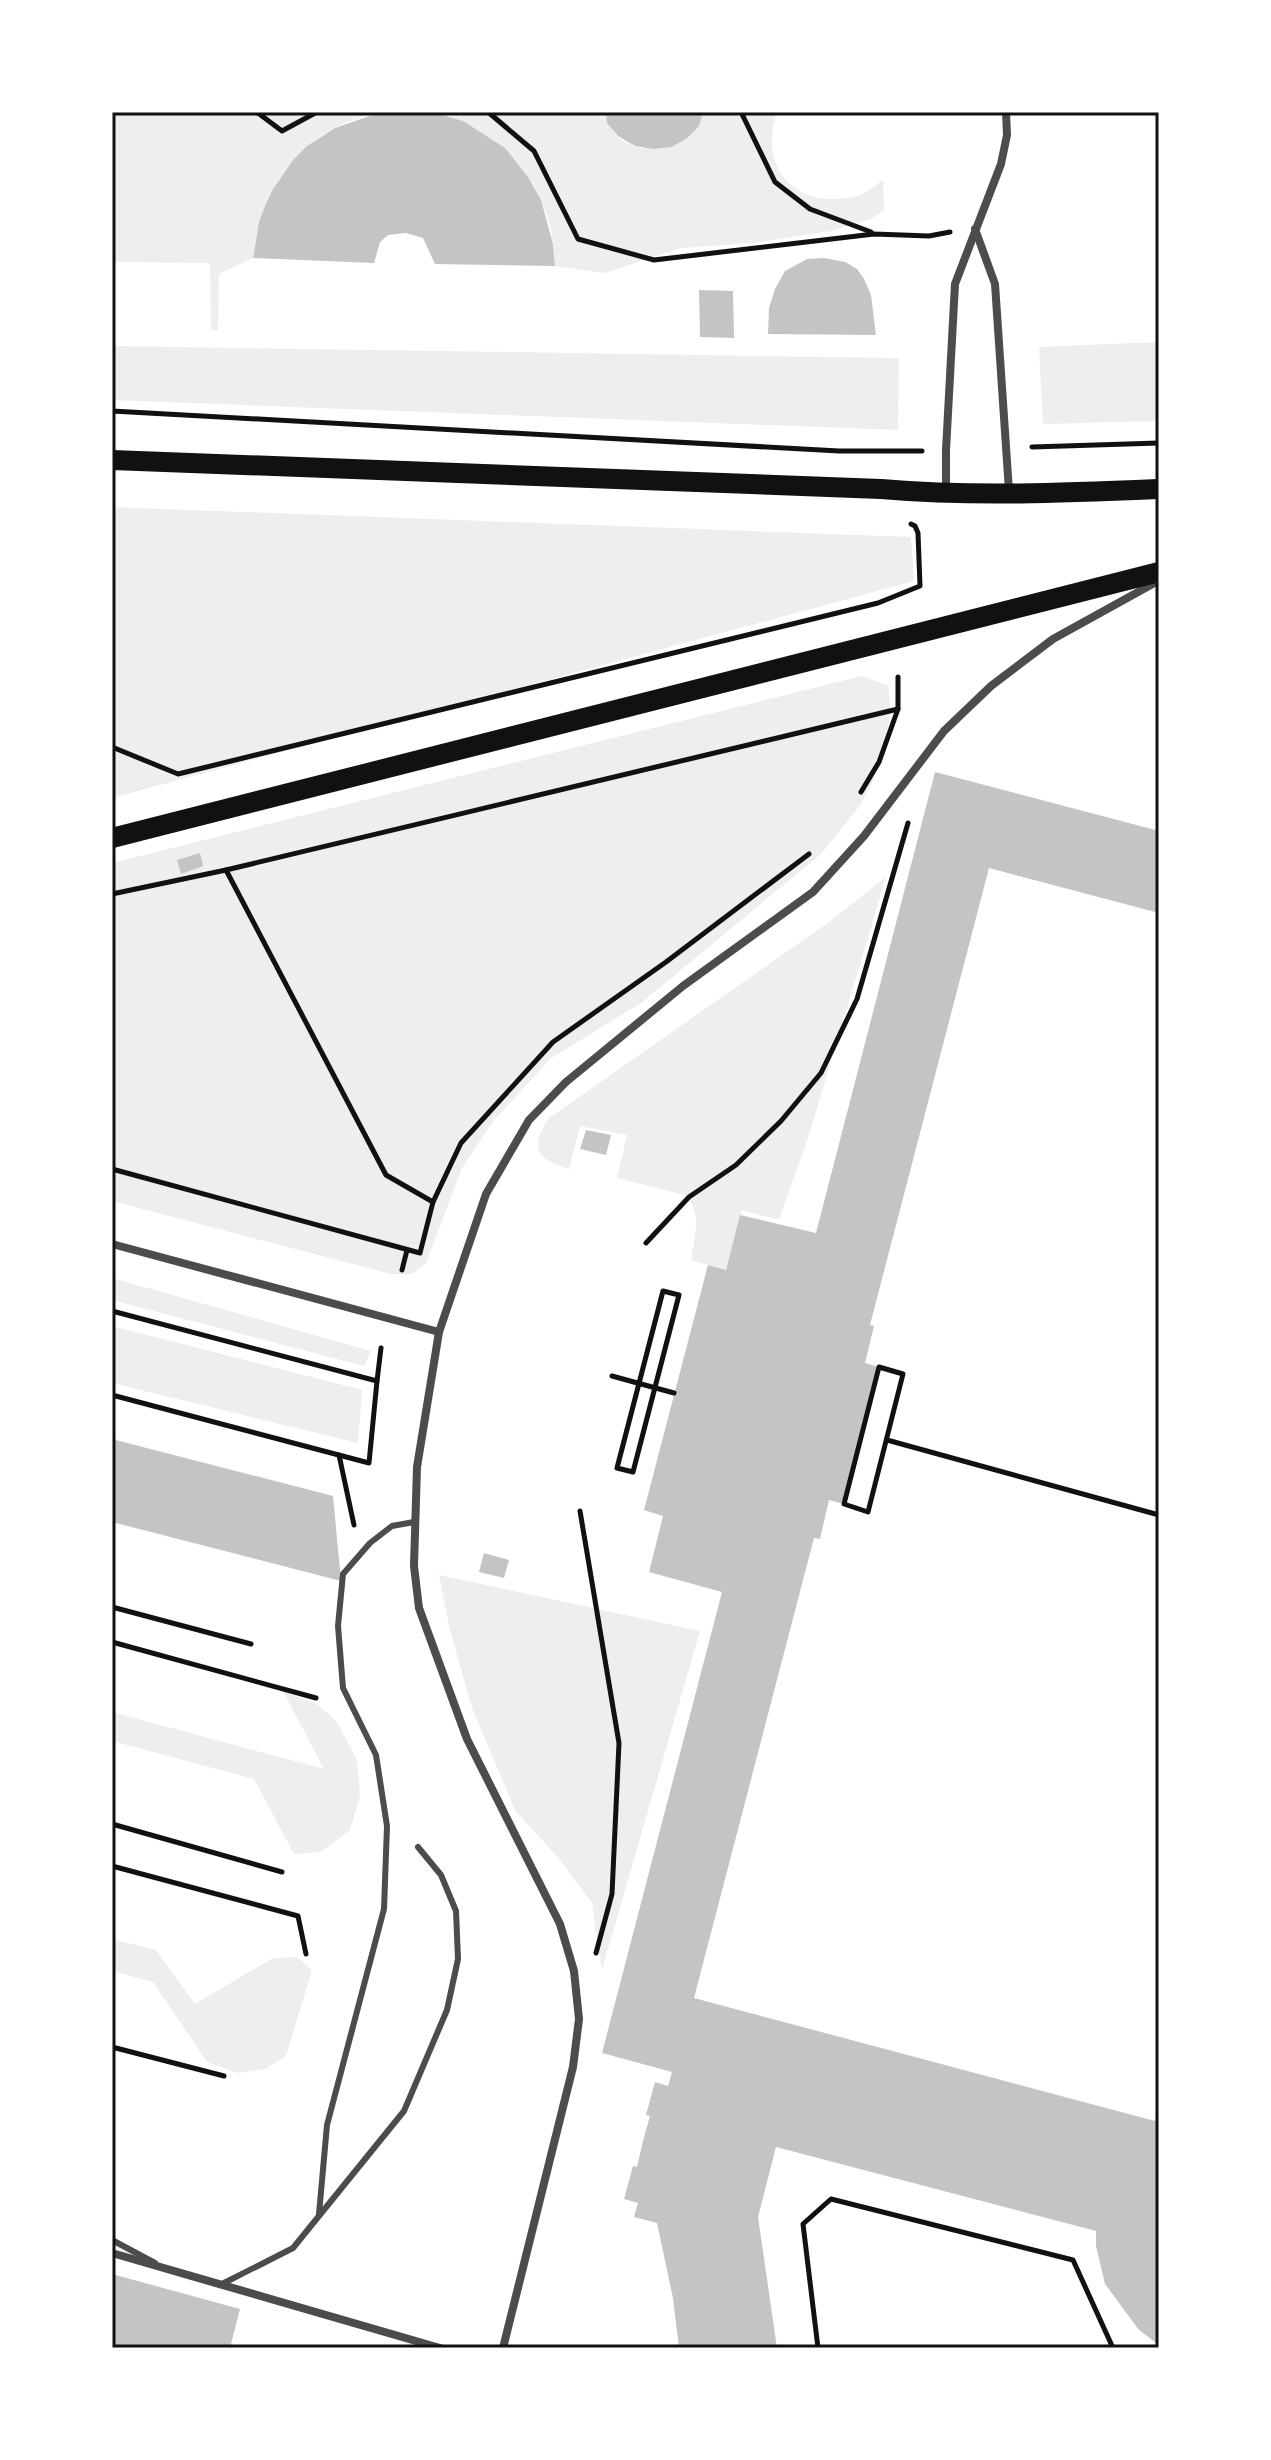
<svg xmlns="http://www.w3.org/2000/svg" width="1271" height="2460" font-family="'Asap Condensed',sans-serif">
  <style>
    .green { fill: #eee }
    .building { fill: #c4c4c4 }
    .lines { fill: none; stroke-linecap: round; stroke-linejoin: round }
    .path { stroke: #111; stroke-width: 5 }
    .service { stroke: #4c4c4c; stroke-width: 6 }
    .minor { stroke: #4c4c4c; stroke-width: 8 }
    .primary { stroke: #111; stroke-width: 20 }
    .neatline { fill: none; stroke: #111; stroke-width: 3 }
  </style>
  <rect width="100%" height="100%" fill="#fff"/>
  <g class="green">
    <path d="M112 112H381C304 127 262 183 253 258L219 274 218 330H211L210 263 112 262Z"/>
    <path d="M425 112H606C613 164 689 157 703 112H777C757 170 798 211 857 196 866 194 875 185 883 180L884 210 871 219 831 231 754 243 681 248 605 273 555 266C555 188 501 126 425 112Z"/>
    <path d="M1159 342V421L1043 424 1039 347Z"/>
    <path d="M112 346 899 358 898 430 112 400Z"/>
    <path d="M112 507 911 537 914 581 112 798Z"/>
    <path d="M862 676 889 686 890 716 882 763 861 804 821 854 641 1003 550 1059 491 1124 462 1168 426 1263 412 1274H391L112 1201V863Z"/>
    <path d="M886 877 809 1135 779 1220 742 1210 726 1270 691 1260C694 1237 704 1212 684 1195L617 1178 627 1135 580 1126 569 1169C535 1159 530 1147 549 1118L825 925Z"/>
    <path d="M112 1278 371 1351 364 1366 112 1300Z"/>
    <path d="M112 1326 362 1390 358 1443 112 1383Z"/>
    <path d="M439 1575 700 1631 602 1970 592 1903 560 1860 515 1810 472 1708 450 1630Z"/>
    <path d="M283 1691 317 1704 337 1722 357 1760 360 1796 350 1830 321 1852 294 1854 254 1779 112 1741V1712L324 1769Z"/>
    <path d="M112 1939 156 1950 195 2004 273 1958 297 1957 312 1970 286 2056 265 2069 238 2073 207 2062 153 1982 112 1971Z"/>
  </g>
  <g class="building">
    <path d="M381 112H425L445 116 463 121 505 148 528 177 541 200 553 244 555 266 435 264 423 238 406 233 388 235 380 242 374 263 253 258 259 222 265 206 273 189 293 160 307 146 335 128Z"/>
    <path d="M606 112H703L699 126 687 138 672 147 653 149 635 146 618 136 607 123Z"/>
    <path d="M824 258 845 262 857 269 864 279 871 295 876 335 768 334 769 308 775 289 785 271 807 259Z"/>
    <path d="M699 290 733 291 734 338 700 337Z"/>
    <path d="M935 772 1159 831V913L989 868 870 1325 874 1326 865 1363 879 1367 844 1504 829 1500 820 1539 814 1538 694 1998 1155 2121 1159 2109V2345L1139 2330 1105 2284 1096 2246V2231L776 2147 758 2217 777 2348H679L673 2298 657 2223 634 2217 638 2203 624 2199 633 2166 637 2167 643 2141 650 2116 646 2115 655 2082 668 2086 672 2072 602 2053 722 1592 649 1572 663 1516 644 1510 708 1265 726 1270 740 1215 816 1233Z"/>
    <path d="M200 853 203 866 181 874 177 860Z"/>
    <path d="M586 1130 611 1135 606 1155 580 1149Z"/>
    <path d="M112 1439 333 1496 341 1581 112 1522Z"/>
    <path d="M484 1553 509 1560 504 1578 479 1572Z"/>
    <path d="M112 2274 240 2309 230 2348H112Z"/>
  </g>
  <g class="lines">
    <g class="path">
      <path d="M252 112 258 113 282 131 317 112"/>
      <path d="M488 112 534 151 578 239 654 260 874 234 929 236 950 232"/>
      <path d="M741 112 775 182 810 209 871 232"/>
      <path d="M112 411 839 451H922"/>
      <path d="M1032 447 1159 443"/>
      <path d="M112 747 178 774 878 603 920 586 918 533 915 526 911 524"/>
      <path d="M861 792 879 762 898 709V677"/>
      <path d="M112 894 226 870"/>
      <path d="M112 1169 420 1253 433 1202 461 1143 553 1042 666 962 809 854"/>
      <path d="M433 1202 386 1175 226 870 898 709"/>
      <path d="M646 1243 689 1197 736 1165 781 1121 821 1073 857 999 908 823"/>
      <path d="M402 1270 407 1250"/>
      <path d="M663 1291 679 1295 633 1472 617 1468Z"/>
      <path d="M112 1311 377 1381 369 1463 112 1395"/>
      <path d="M879 1367 903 1374 868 1512 844 1504Z"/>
      <path d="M612 1376 674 1393"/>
      <path d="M377 1381 381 1348"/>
      <path d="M887 1440 1159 1515"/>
      <path d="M339 1455 354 1525"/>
      <path d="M580 1511 619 1743 612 1894 596 1953"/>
      <path d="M112 1607 251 1644"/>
      <path d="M112 1642 316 1698"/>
      <path d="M112 1824 282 1872"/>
      <path d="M112 1866 298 1916 306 1954"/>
      <path d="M112 2047 224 2076"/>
      <path d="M818 2348 803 2224 831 2199 1073 2260 1113 2348"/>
    </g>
    <g class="service">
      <path d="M319 2214 327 2125 384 1909 387 1826 376 1755 343 1688 338 1626 343 1574 370 1543 392 1526 414 1522"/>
      <path d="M112 2240 155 2263"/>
      <path d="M220 2285 293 2248 404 2111 447 2010 458 1959 456 1911 441 1875 418 1847"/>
    </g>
    <g class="minor">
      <path d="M975 229 995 284 1009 491"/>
      <path d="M946 494V450L955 284 1001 164 1007 135 1006 112"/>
      <path d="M112 1244 439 1332"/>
      <path d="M112 2253 440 2348"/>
      <path d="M503 2348 573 2067 579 2019 574 1971 560 1924 467 1739 419 1608 414 1566 417 1467 439 1332 486 1194 529 1120 566 1082 683 986 813 892 864 836 944 731 991 686 1053 639 1158 581"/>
    </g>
    <g class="primary">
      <path d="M112 460 881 489C974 497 1066 493 1159 489"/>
      <path d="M112 838 1159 572"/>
    </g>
  </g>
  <rect width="1271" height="2460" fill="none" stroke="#ffffff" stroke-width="228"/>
  <rect x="114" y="114" width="1043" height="2232" class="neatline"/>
</svg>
